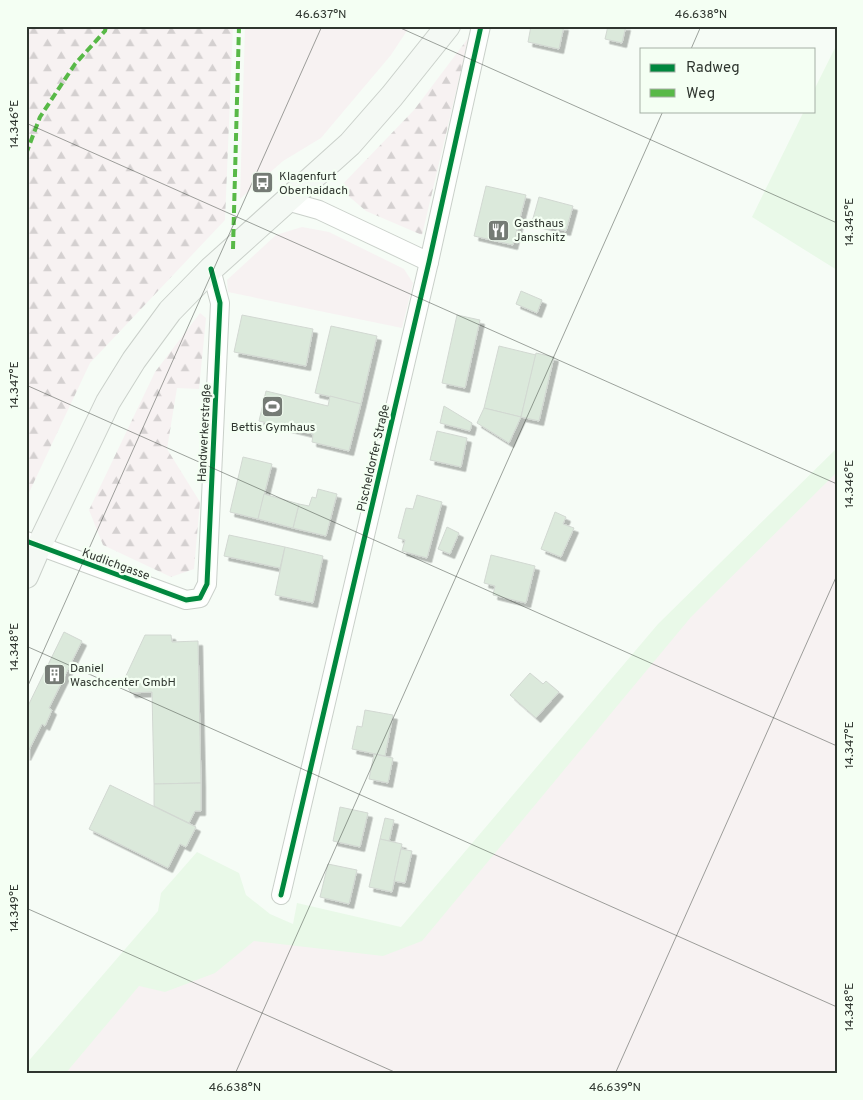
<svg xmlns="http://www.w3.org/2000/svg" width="863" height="1100" font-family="Overpass,sans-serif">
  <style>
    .built { fill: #e9f9e8 }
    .grass { fill: #f7f2f2 }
    .forest { fill: url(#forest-firs) }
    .building { fill: #dbe9db; stroke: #d2d8d2; filter: url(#shadow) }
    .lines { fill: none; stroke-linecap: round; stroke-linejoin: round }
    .street-casing { stroke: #cad0ca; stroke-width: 20 }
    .secondary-casing { stroke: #cad0ca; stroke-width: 26 }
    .street { stroke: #fefffe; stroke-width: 18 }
    .secondary { stroke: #f4f9f4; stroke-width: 24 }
    .quiet { stroke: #58b947; stroke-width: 4; stroke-dasharray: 8 4; stroke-linecap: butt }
    .cycleway-casing { stroke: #f4fff3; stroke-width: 8 }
    .cycleway { stroke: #00873e; stroke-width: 5 }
    .ticks { fill: none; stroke: #2f362f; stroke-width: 1; stroke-opacity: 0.45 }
    .labels { text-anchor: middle; stroke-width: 4.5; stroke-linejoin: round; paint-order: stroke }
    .poi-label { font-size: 12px; fill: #2f362f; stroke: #f4fff3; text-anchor: start }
    .street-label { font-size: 12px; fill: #2f362f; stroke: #f4fff3 }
    .neatline { fill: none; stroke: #2f362f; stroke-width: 2 }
    .ticks-label { font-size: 12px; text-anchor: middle; fill: #2f362f }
  </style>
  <defs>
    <pattern id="forest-firs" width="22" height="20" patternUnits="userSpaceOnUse" patternTransform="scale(1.25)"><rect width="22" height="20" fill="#f7f2f2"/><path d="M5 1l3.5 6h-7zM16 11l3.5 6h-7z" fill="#d4d0d0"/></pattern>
    <filter id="shadow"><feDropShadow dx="4.5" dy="4.5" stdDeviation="0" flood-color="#0004"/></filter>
  </defs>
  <rect width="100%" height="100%" fill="#f6fcf6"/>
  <g class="built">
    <path d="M837 44V270L752 217 804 111H814V90Z"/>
    <path d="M837 448V1074H26V1064L158 911 161 893 197 852 239 873 246 895 270 914 293 924 297 903 401 927 658 624Z"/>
  </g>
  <g class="grass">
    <path d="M245 26H410L391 55 321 138 283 161 240 199Z"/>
    <path d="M302 227 329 232 404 269 413 283 402 328 228 292 227 280 276 235Z"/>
    <path d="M837 472V1074H65L139 986 165 992 215 973 254 941 383 956 422 941 691 617Z"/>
  </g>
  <g class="forest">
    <path d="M26 26H233L225 220 90 363 26 499Z"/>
    <path d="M469 37 422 235 366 211 339 188 414 110Z"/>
    <path d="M200 313 206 318 199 389 177 388 167 449 200 502 194 569 171 577 103 545 89 510 155 372Z"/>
  </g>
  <g class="building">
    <path d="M531 26H564L559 49 528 42Z"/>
    <path d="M608 26H626L622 43 605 39Z"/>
    <path d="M486 186 526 195 513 245 474 236Z"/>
    <path d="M539 197 573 206 566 231 532 222Z"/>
    <path d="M521 291 542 300 537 313 516 304Z"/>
    <path d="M242 315 313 329 306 366 234 352Z"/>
    <path d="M457 315 480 320 465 388 442 383Z"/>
    <path d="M331 326 377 336 361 404 315 393Z"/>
    <path d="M499 346 536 355 521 417 484 408Z"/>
    <path d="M536 353 554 357 539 421 521 417Z"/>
    <path d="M266 391 328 406 330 396 361 404 349 451 312 442 313 434 259 421Z"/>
    <path d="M444 406 472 423 470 431 440 423Z"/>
    <path d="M484 408 521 417 509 443 477 423Z"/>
    <path d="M437 431 467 438 461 467 430 460Z"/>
    <path d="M243 457 272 464 258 519 230 512Z"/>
    <path d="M318 489 337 494 326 536 293 528 299 504 309 506 312 497 316 498Z"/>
    <path d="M264 494 299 504 293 528 258 519Z"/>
    <path d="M417 495 442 502 427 558 402 551 405 540 398 538 406 508 413 509Z"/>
    <path d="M555 512 566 517 563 524 574 528 561 557 541 549Z"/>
    <path d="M447 527 459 533 450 554 438 549Z"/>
    <path d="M229 535 285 547 280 568 224 556Z"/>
    <path d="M285 547 323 556 313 603 275 595Z"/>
    <path d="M491 555 535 566 526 603 493 595 495 586 484 583Z"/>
    <path d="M64 632 82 641 49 708 52 710 45 726 42 724 26 756V710Z"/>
    <path d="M145 635H171L172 642 198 641 201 783 154 784 152 692 131 693 124 680Z"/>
    <path d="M530 673 543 684 546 681 559 692 536 718 510 695Z"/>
    <path d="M365 710 393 715 385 756 352 749 357 726 362 727Z"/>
    <path d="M374 754 393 758 388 783 369 779Z"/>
    <path d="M201 783V811H195L189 823 154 806V784Z"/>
    <path d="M110 785 196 827 186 847 180 844 168 868 89 829Z"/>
    <path d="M340 807 368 813 360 847 333 841Z"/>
    <path d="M385 818 394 820 389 841 380 839Z"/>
    <path d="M380 839 402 844 392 892 369 887Z"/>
    <path d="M401 849 412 851 405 883 394 881Z"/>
    <path d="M328 864 357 870 349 904 320 897Z"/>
  </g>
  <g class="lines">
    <defs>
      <g id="street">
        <path d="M287 201 319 210 429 262"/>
        <path d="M26 541 186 600 200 598 207 584 220 303 211 269"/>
        <path d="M281 895 429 262 481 26"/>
      </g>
      <path id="secondary" d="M26 576 39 546 108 402 134 360 170 311 211 269 350 144 392 96 448 26"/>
    </defs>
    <use href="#street" class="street-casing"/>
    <use href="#secondary" class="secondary-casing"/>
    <use href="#street" class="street"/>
    <use href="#secondary" class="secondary"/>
    <g class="quiet">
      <path d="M26 154 40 117 75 64 105 31 106 26"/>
      <path d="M233 249 239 26"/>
    </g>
    <defs>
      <g id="cycleway">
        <path d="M26 541 186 600 200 598 207 584 220 303 211 269"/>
        <path d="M281 895 429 262 481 26"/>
      </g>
    </defs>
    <use href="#cycleway" class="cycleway-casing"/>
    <use href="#cycleway" class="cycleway"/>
  </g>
  <path class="ticks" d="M396 26 837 223M691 49 701 26M26 123 837 484M26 385 837 746M26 646 837 1007M26 690 322 26M26 908 399 1074M235 1074 663 111M615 1074 837 575"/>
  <defs>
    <symbol id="bus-square" viewBox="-11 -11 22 22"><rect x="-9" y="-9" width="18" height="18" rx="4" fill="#757b75" stroke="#f4fff3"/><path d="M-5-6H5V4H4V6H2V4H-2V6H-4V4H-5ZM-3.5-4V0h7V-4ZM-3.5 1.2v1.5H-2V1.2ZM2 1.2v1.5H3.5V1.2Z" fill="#fff"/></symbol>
    <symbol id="restaurant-square" viewBox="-11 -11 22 22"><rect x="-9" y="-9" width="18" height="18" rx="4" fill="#757b75" stroke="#f4fff3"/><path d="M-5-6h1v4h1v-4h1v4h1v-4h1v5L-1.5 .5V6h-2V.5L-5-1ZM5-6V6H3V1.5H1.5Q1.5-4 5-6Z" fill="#fff"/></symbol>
    <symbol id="stadium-square" viewBox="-11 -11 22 22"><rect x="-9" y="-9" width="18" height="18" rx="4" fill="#757b75" stroke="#f4fff3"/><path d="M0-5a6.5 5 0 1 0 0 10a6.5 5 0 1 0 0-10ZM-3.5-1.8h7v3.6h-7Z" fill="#fff"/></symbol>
    <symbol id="building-square" viewBox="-11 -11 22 22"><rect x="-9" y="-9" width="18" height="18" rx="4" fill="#757b75" stroke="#f4fff3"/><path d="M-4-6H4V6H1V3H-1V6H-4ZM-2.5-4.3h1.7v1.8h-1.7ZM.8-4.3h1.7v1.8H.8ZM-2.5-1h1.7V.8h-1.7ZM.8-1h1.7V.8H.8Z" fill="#fff"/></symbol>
  </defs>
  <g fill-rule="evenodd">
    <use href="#bus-square" x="250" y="170" width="25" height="25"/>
    <use href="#restaurant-square" x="486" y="218" width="25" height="25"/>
    <use href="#stadium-square" x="260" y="394" width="25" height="25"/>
    <use href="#building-square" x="42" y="662" width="25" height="25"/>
  </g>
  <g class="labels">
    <g class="poi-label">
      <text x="279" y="180">Klagenfurt<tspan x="279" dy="14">Oberhaidach</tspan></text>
      <text x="514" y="227">Gasthaus<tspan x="514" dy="14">Janschitz</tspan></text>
      <text x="273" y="431" text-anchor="middle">Bettis Gymhaus</text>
      <text x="70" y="672">Daniel<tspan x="70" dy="14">Waschcenter GmbH</tspan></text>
    </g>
    <g class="street-label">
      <text transform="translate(204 433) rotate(-87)" y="4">Handwerkerstraße</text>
      <text transform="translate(373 458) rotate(-77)" y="4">Pischeldorfer Straße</text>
      <text transform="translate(116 564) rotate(20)" y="4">Kudlichgasse</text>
    </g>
  </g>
  <rect width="863" height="1100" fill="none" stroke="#f4fff3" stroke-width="55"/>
  <rect x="640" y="48" width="175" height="65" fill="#f4fff3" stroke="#a5afa5"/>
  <rect x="650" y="64" width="25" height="8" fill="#00873e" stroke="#a5afa5"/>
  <text x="686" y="72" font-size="15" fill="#2f362f">Radweg</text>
  <rect x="650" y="89" width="25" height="8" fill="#58b947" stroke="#a5afa5"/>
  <text x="686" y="98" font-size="15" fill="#2f362f">Weg</text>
  <rect x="28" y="28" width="808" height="1044" class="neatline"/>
  <g class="ticks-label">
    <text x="321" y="18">46.637°N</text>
    <text x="701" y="18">46.638°N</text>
    <text transform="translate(14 124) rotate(-90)" y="4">14.346°E</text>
    <text transform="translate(849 222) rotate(-90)" y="4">14.345°E</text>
    <text transform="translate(14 385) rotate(-90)" y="4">14.347°E</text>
    <text transform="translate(849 484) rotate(-90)" y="4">14.346°E</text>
    <text transform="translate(14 647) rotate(-90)" y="4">14.348°E</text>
    <text transform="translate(849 745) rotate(-90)" y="4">14.347°E</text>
    <text transform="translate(14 908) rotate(-90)" y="4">14.349°E</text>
    <text transform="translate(849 1007) rotate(-90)" y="4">14.348°E</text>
    <text x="235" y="1091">46.638°N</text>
    <text x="615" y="1091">46.639°N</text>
  </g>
</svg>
